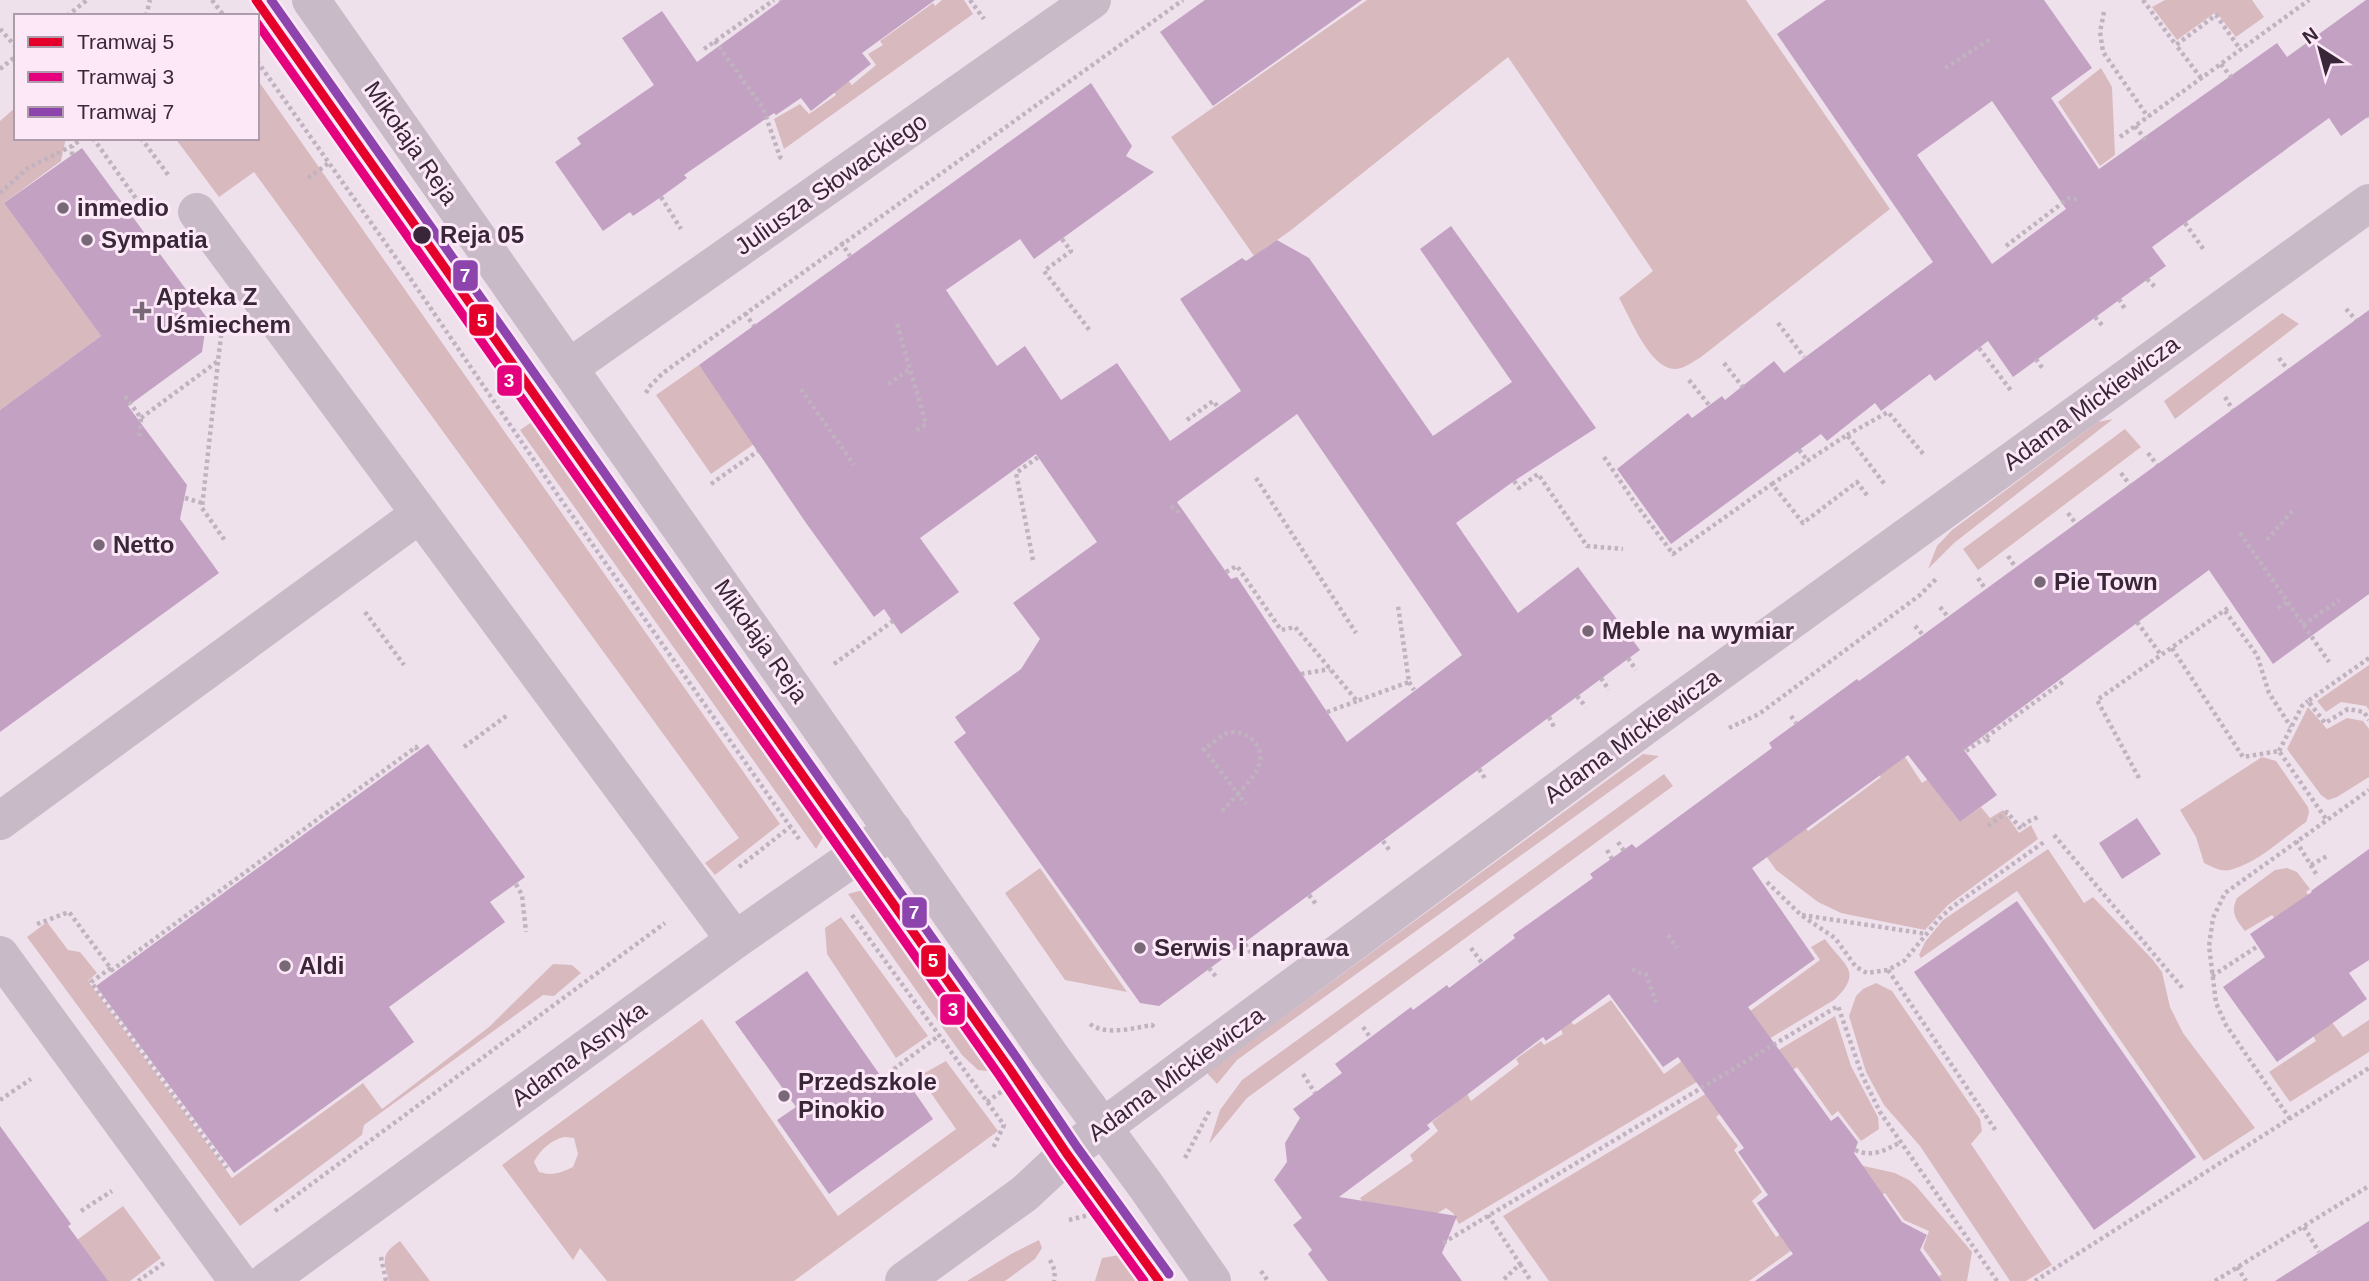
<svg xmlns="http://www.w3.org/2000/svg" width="2369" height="1281" font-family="Arial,sans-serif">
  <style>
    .green { fill: #d8babe; fill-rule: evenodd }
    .building { fill: #c2a1c3; fill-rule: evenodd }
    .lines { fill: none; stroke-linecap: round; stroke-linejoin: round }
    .path { stroke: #c1b2bf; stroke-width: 4.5; stroke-dasharray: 3.5 3.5; stroke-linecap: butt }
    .minor { stroke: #c8bac6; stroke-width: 38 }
    .tram-1-casing { stroke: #fce8f7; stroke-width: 14 }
    .tram-2-casing { stroke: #fce8f7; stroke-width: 14 }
    .tram-3-casing { stroke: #fce8f7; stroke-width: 14 }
    .tram-1 { stroke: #e4002b; stroke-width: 9 }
    .tram-2 { stroke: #e5007d; stroke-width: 9 }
    .tram-3 { stroke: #8e44ad; stroke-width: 9 }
    .poi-dot { fill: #796878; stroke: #fce8f7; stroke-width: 2.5 }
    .stop-dot { fill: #392739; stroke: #fce8f7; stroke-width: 2.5 }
    .labels { text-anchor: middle; stroke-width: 6; stroke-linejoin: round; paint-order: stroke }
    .street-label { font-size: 24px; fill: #392739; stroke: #fce8f7 }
    .poi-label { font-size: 24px; font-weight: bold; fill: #392739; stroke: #fce8f7; text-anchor: start }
    .stop-label { font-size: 24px; font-weight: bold; fill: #392739; stroke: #fce8f7; text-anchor: start }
    .line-badge { stroke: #fce8f7; stroke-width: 2.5 }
    .badge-label { font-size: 19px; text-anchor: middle; font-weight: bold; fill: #fff }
  </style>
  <rect width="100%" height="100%" fill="#efe1ec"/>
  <g class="green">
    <path d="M942 0H964L973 14 784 149 774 119 800 104 809 114 836 95 825 79 839 70 852 85 876 65 868 54 883 45 880 41 933 3 935 6Z"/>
    <path d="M1367 0H1746L1890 209 1701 357C1693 362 1685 368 1676 369 1650 370 1631 319 1619 298L1653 271 1508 57 1290 231 1254 256 1171 137Z"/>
    <path d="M2165 0H2252L2264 17 2236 37 2216 12 2177 40 2152 7Z"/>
    <path d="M2101 68 2112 87 2115 155 2100 166 2058 102Z"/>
    <path d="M257 79 780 824 715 875 705 863 739 838 254 172 219 197 175 138H257Z"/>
    <path d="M16 107V138H66L61 161 4 203 101 336 0 410V121Z"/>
    <path d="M2282 313 2299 324 2175 419 2164 401Z"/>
    <path d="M699 365 754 444 711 474 656 395Z"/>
    <path d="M539 417 828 829 816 849 520 430Z"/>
    <path d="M2113 419 1954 543 1928 569 1937 546 1952 530 2098 422Z"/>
    <path d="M2125 429 2141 447 1978 570 1963 549Z"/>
    <path d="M2369 665V710L2366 706 2341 702 2326 712 2317 701Z"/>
    <path d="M2308 707 2327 729 2347 718 2363 721 2369 729V777L2337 797 2328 800 2321 795 2287 749Z"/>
    <path d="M1901 751 1922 783 1928 779 1960 822 1981 807 1990 818 2003 810 2019 833 2031 825 2038 839 1948 905 1925 930 1841 913 1818 902 1776 870 1719 790 1804 825 1808 831 1881 777 1875 770Z"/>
    <path d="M1643 754 1659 756 1237 1060 1217 1084 1207 1073Z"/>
    <path d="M2262 757 2276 761 2308 807 2309 813 2306 822C2283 838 2258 863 2230 870 2221 872 2212 867 2204 863L2196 837 2180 810Z"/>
    <path d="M1664 774 1673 786 1247 1098 1209 1144 1220 1110 1242 1080Z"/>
    <path d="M2048 849 2084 903 2093 897 2153 960 2162 972 2170 1007 2183 1033 2255 1128 2204 1161 2017 891 1921 958 1919 955 1925 942 1943 920Z"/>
    <path d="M1040 868 1127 992 1065 980 1005 893Z"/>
    <path d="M2287 868 2297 872 2310 889 2306 892 2324 914 2289 937 2272 915 2245 931C2236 920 2230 912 2237 898L2275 870Z"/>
    <path d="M859 891H871L998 1070 996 1072 978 1070 962 1055 848 894Z"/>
    <path d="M841 917 928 1036 896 1058 827 954 825 928Z"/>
    <path d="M47 922 68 950 80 952 97 973 88 981 232 1178 363 1083 382 1109 489 1027 553 964 572 965 581 973 554 996 543 995 364 1125 362 1135 240 1226 27 937Z"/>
    <path d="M1825 939C1843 965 1865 971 1834 1000L1459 1224 1453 1213 1446 1208 1418 1225 1371 1214 1360 1198 1413 1161 1410 1155 1438 1131 1432 1122 1467 1094 1471 1101 1519 1064 1516 1059 1541 1041 1544 1045 1563 1034 1560 1028 1570 1021 1574 1025 1611 1000 1664 1074 1820 960 1811 947Z"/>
    <path d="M1876 983 1892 991 1980 1119 1982 1131 1971 1144 2052 1265 2026 1281H2010L1920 1146 1884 1105 1866 1072 1849 1016 1856 996 1863 989Z"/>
    <path d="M1835 1016 1851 1066 1878 1117 1879 1129 1861 1141 1838 1111 1832 1116 1797 1067 1757 1096 1751 1090 1716 1117 1738 1146 1734 1150 1762 1192 1752 1201 1776 1237 1789 1229 1800 1244 1749 1281H1549L1503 1216Z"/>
    <path d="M702 1019 838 1216 956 1129 919 1076 946 1061 998 1131 794 1281H607L580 1248 573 1260 502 1165ZM564 1137 574 1138 578 1154 573 1167C560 1173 553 1176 539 1172L534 1162C540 1150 551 1140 564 1137Z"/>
    <path d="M2369 1020V1052L2290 1102 2269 1072 2316 1041 2312 1034 2331 1021 2343 1037Z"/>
    <path d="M1850 1163 1895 1173 1909 1180 1916 1186 1972 1252 1967 1281H1934L1942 1274 1923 1248 1929 1231 1904 1220 1885 1193 1872 1202Z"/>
    <path d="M123 1206 161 1258 130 1281H90L101 1272 77 1240Z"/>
    <path d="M1039 1240 1042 1248 1035 1259 1005 1281H967L1011 1254Z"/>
    <path d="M400 1241 430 1281H389C383 1259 381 1254 400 1241Z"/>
    <path d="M1125 1254 1144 1281H1095L1102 1258Z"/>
  </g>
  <g class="building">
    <path d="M782 0H935L862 53 871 64 811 111 801 98 776 115 774 113 684 175 687 178 661 197 633 216 630 212 603 231 555 162 581 144 577 138 654 85 622 38 662 11 697 62Z"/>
    <path d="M1205 0H1362L1213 106 1160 32Z"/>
    <path d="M1826 0H2044L2092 68 2051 98 2099 169 2277 43 2287 57 2366 0H2369V116L2341 136 2329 118 2152 247 2166 266 2013 377 1988 341 1935 381 1930 374 1881 411 1875 403 1827 441 1821 434 1671 544 1617 469 1688 413 1692 418 1722 396 1725 400 1774 361 1784 373 1933 262 1777 34ZM1992 101 2066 209 1992 264 1917 155Z"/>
    <path d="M1091 83 1132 146 1126 156 1154 172 1034 259 1020 239 946 290 997 366 1025 346 1061 400 1117 363 1170 441 1241 391 1180 299 1242 258 1246 261 1277 240 1309 258 1433 436 1512 382 1420 249 1451 226 1596 428 1514 481 1456 523 1518 613 1578 567 1640 650 1159 1006 1140 1003 954 742 966 733 955 717 1021 669 1040 639 1013 603 1097 542 1036 454 920 538 959 592 901 634 884 609 874 617 806 523 699 365ZM1297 414 1462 655 1347 742 1237 577 1231 579 1177 502Z"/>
    <path d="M82 148 207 318 202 352 128 406 187 485 180 519 219 573 0 732V410L101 336 4 203Z"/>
    <path d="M2369 310V594L2273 664 2209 570 1964 750 1997 795 1960 822 1908 755 1752 868 1815 959 1748 1007 1831 1121 1838 1116 1858 1142 1854 1153 1902 1222 1927 1235 1920 1250 1942 1281H1755L1793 1254 1757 1203 1768 1195 1738 1152 1744 1148 1678 1057 1663 1067 1609 994 1546 1041 1543 1037 1427 1125 1430 1129 1339 1197 1457 1216 1442 1253 1462 1281H1328L1308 1254 1312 1250 1293 1225 1302 1218 1274 1180 1287 1162 1285 1143 1300 1118 1293 1109 1342 1073 1335 1064 1411 1007 1413 1010 1447 985 1449 988 1515 938 1513 935 1593 878 1590 874 1632 844 1636 848 1772 748 1769 743 1857 679 1859 681 1923 635Z"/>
    <path d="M428 744 525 877 490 902 505 922 389 1007 414 1042 234 1173 96 986Z"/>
    <path d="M2137 818 2161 854 2122 879 2099 843Z"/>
    <path d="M2369 849V960L2349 973 2367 999 2277 1062 2223 987 2265 957 2250 934 2312 892 2311 891Z"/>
    <path d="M2017 901 2196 1157 2094 1230 1914 972Z"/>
    <path d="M807 971 887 1085 902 1074 933 1119 829 1194 777 1120 796 1107 735 1022Z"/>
    <path d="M0 1126 71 1224 68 1226 108 1281H0Z"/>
    <path d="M2369 1221V1281H2275Z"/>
  </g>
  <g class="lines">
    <g class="path">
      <path d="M212 0 224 16"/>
      <path d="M780 0 781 1"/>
      <path d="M970 0 984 19"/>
      <path d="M2143 0 2176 45"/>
      <path d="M2104 12 2100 32 2103 52 2148 117"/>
      <path d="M67 16 87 0"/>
      <path d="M146 16 150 0"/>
      <path d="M0 29 16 47"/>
      <path d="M715 41 763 108 780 157 784 160"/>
      <path d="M704 49 774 0"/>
      <path d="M257 61 408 275 555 491 799 839"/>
      <path d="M2221 64 2234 81"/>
      <path d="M1945 68 1992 38"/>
      <path d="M0 69 16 56"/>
      <path d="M2201 78 2176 45 2216 15 2240 49"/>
      <path d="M2368 116 2369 117"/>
      <path d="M2135 126 2148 143"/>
      <path d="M2120 137 2309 0"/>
      <path d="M93 138 147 214"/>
      <path d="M141 138 169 176"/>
      <path d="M72 155V146"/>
      <path d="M308 178 329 163"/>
      <path d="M0 193 28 168 72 146 83 138"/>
      <path d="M661 197 681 229"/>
      <path d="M2185 223 2204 250"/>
      <path d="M1062 239 1071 251 1044 271 1091 332"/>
      <path d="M841 242 850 256"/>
      <path d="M2006 246 2069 198 2079 200"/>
      <path d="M2147 279 2155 287"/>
      <path d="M2119 299 2125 309"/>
      <path d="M2346 309 2356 320"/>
      <path d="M745 313 754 326"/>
      <path d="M2095 317 2102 325"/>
      <path d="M1778 323 1804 357"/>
      <path d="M897 324 926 424 915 431"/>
      <path d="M1979 348 2012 392"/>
      <path d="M2279 358 2288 370"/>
      <path d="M2036 359 2043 369"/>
      <path d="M218 362 202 508 226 542"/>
      <path d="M1724 363 1745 390"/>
      <path d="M1689 380 1709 405"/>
      <path d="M888 384 910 369"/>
      <path d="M801 389 854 465"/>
      <path d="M646 393 649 387 663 373 1183 0"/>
      <path d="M125 396 141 418 139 439"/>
      <path d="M2225 397 2233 410"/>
      <path d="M141 418 218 361 222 328"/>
      <path d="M1187 420 1213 401 1218 407"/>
      <path d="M1847 435 1888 412 1925 456"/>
      <path d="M1799 450 1808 461"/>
      <path d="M2148 453 2157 465"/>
      <path d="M1604 457 1635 503 1673 554 1772 484 1803 523 1857 482 1869 498"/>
      <path d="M2121 473 2130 485"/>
      <path d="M1256 478 1356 633"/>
      <path d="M1514 481 1519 488 1538 474 1587 546 1623 549"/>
      <path d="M711 484 758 451"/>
      <path d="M1772 484 1847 435 1886 486"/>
      <path d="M185 498 202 503"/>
      <path d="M1171 506 1181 514"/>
      <path d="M2068 513 2076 524"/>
      <path d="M2240 533 2329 662"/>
      <path d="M2267 540 2294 509"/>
      <path d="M2008 556 2016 568"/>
      <path d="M1033 560 1016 473 1041 455"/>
      <path d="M1226 572 1237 566 1281 630 1295 627 1357 701 1409 682 1398 606"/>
      <path d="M1978 578 1986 590"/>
      <path d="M1940 607 1948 617"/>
      <path d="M2278 608 2287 602"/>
      <path d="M2225 611 2257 655 2269 693 2291 727"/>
      <path d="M365 612 404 665"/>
      <path d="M2137 622 2161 655"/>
      <path d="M2303 625 2339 600"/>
      <path d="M1915 626 1923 635"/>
      <path d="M2172 648 2243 757 2279 751 2326 819"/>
      <path d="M1628 658 1636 670"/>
      <path d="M2369 658 2308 701 2325 723 2348 709 2364 712 2369 720"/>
      <path d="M834 664 893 621"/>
      <path d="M1301 674 1330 669"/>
      <path d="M1601 678 1609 690"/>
      <path d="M1409 682 1414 690"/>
      <path d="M1577 696 1586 707"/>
      <path d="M1327 712 1357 701"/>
      <path d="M1791 716 1796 723"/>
      <path d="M1549 717 1555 729"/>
      <path d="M1729 728 1759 714 1920 595 1937 578"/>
      <path d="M1989 742 1985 738 2064 681"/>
      <path d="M464 747 509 714"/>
      <path d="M1966 751 1985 738"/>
      <path d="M2279 751 2302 706 2308 701"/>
      <path d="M1479 769 1486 780"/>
      <path d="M2139 778 2097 700 2228 608"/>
      <path d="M1222 811 1238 794 1204 749C1211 745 1220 736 1227 733 1245 728 1263 744 1260 761 1257 775 1247 784 1238 794L1246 804"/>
      <path d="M1988 826 2007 812 2021 829 2025 823 2040 816"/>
      <path d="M2054 835 2184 990"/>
      <path d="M1383 841 1390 851"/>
      <path d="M2296 841 2318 877"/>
      <path d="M1618 842 1624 851"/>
      <path d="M1607 850 1612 859"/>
      <path d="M2311 865 2327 856"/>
      <path d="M739 867 790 827"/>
      <path d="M1767 882 1801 915 1835 938 1856 967 1867 973 1888 970 1904 961 1939 919 1952 907 2044 842"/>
      <path d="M516 884 522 895 526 932"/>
      <path d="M1309 895 1316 904"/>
      <path d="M852 915 1004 1125 992 1150"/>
      <path d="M1802 915 1927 934"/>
      <path d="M37 924 69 912 112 970 416 747 418 751"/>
      <path d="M1668 935 1677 948"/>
      <path d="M1245 944 1251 953"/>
      <path d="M1471 948 1482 963"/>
      <path d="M111 968 91 982 227 1168"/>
      <path d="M1209 968 1217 978"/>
      <path d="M1632 969 1640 973 1646 974 1656 1002"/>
      <path d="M1888 970 1996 1131"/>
      <path d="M2212 976 2258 946"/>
      <path d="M1090 1024C1106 1036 1134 1028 1152 1025L1155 1028"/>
      <path d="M1363 1027 1370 1037"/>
      <path d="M1303 1074 1315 1093"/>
      <path d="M884 1079 894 1069 940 1035"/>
      <path d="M0 1100 31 1079"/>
      <path d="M987 1102 1012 1084"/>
      <path d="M2290 1119 2226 1025 2216 1003 2209 946 2213 918 2225 893 2369 790"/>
      <path d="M1855 1150C1873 1158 1885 1150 1901 1142"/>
      <path d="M1185 1158 1210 1110"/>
      <path d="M81 1211 112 1191"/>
      <path d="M275 1211 665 923"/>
      <path d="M1488 1215 1520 1264 1502 1281"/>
      <path d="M1069 1220 1105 1211"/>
      <path d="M2304 1227 2319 1252"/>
      <path d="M1443 1243 1838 1006 1862 1075 1880 1112 1997 1281"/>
      <path d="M381 1257 386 1281"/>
      <path d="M1050 1260 1055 1271 1054 1281"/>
      <path d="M1520 1264 1531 1281"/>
      <path d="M2237 1267 2246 1281"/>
      <path d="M1261 1271 1268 1281"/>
      <path d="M138 1281 164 1263"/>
      <path d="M2035 1281 2369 1068"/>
      <path d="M2215 1281 2369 1186"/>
    </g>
    <g class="minor">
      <path d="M311 0 1051 1057 1146 1186 1212 1281"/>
      <path d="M197 212 735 940"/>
      <path d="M570 367 1092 0"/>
      <path d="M0 821 420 514"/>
      <path d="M0 955 238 1281"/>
      <path d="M267 1281 735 940 893 830"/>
      <path d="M904 1281 1024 1194 1067 1154 1102 1128 1649 723 2369 203"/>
    </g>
    <defs>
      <path id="tram-1" d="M256 0 1009 1068 1067 1154 1159 1281"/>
      <path id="tram-2" d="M257 23 999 1075 1057 1161 1144 1281"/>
      <path id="tram-3" d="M271 0 1019 1061 1077 1147 1169 1274"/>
    </defs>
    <use href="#tram-1" class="tram-1-casing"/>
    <use href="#tram-2" class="tram-2-casing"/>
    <use href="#tram-3" class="tram-3-casing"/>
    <use href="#tram-1" class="tram-1"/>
    <use href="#tram-2" class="tram-2"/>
    <use href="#tram-3" class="tram-3"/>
  </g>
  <g class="poi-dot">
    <circle cx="63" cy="208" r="7"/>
    <circle cx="87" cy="240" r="7"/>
    <path d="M138.5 300.5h7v7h7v7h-7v7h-7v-7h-7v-7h7z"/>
    <circle cx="99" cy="545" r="7"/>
    <circle cx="2040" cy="582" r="7"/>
    <circle cx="1588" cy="631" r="7"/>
    <circle cx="1140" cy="948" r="7"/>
    <circle cx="285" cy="966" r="7"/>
    <circle cx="784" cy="1096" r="7"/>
  </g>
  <circle class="stop-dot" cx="422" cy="235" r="10"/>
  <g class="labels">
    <g class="street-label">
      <text transform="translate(411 143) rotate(55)" y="8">Mikołaja Reja</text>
      <text transform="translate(831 184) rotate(-35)" y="8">Juliusza Słowackiego</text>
      <text transform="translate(2091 403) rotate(-36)" y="8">Adama Mickiewicza</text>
      <text transform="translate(761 641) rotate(55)" y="8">Mikołaja Reja</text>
      <text transform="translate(1632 736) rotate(-36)" y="8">Adama Mickiewicza</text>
      <text transform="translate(579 1054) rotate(-36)" y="8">Adama Asnyka</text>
      <text transform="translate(1176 1074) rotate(-36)" y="8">Adama Mickiewicza</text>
    </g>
    <g class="poi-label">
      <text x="77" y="216">inmedio</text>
      <text x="101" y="248">Sympatia</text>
      <text x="156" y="305">Apteka Z<tspan x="156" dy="28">Uśmiechem</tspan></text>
      <text x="113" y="553">Netto</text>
      <text x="2054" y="590">Pie Town</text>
      <text x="1602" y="639">Meble na wymiar</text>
      <text x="1154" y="956">Serwis i naprawa</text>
      <text x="299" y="974">Aldi</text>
      <text x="798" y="1090">Przedszkole<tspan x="798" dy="28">Pinokio</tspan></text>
    </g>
    <g class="stop-label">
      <text x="440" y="243">Reja 05</text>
    </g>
  </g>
  <g class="line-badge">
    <rect x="452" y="259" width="27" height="33" rx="7" fill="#8e44ad"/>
    <rect x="468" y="303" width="27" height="34" rx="7" fill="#e4002b"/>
    <rect x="496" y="364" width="27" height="33" rx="7" fill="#e5007d"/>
    <rect x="901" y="896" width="27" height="33" rx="7" fill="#8e44ad"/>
    <rect x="920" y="944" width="27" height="34" rx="7" fill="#e4002b"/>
    <rect x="939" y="993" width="27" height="33" rx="7" fill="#e5007d"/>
  </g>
  <g class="badge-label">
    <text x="465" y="282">7</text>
    <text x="482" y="327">5</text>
    <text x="509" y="387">3</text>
    <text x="914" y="919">7</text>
    <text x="933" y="967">5</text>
    <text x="953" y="1016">3</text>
  </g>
  <rect x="14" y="14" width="245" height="126" fill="#fce8f7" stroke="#ae9bab" stroke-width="2"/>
  <rect x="28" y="37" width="35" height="10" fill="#e4002b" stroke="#ae9bab" stroke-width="2"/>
  <text x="77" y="49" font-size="21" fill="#392739">Tramwaj 5</text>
  <rect x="28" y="72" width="35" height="10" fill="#e5007d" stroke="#ae9bab" stroke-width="2"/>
  <text x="77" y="84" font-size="21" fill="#392739">Tramwaj 3</text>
  <rect x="28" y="107" width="35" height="10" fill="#8e44ad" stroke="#ae9bab" stroke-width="2"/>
  <text x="77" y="119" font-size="21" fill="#392739">Tramwaj 7</text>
  <g transform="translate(2320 49) rotate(324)" stroke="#fce8f7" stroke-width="5" paint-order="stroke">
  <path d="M0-5L12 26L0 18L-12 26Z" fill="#392739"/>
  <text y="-10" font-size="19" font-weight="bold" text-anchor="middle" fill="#392739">N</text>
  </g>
</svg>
